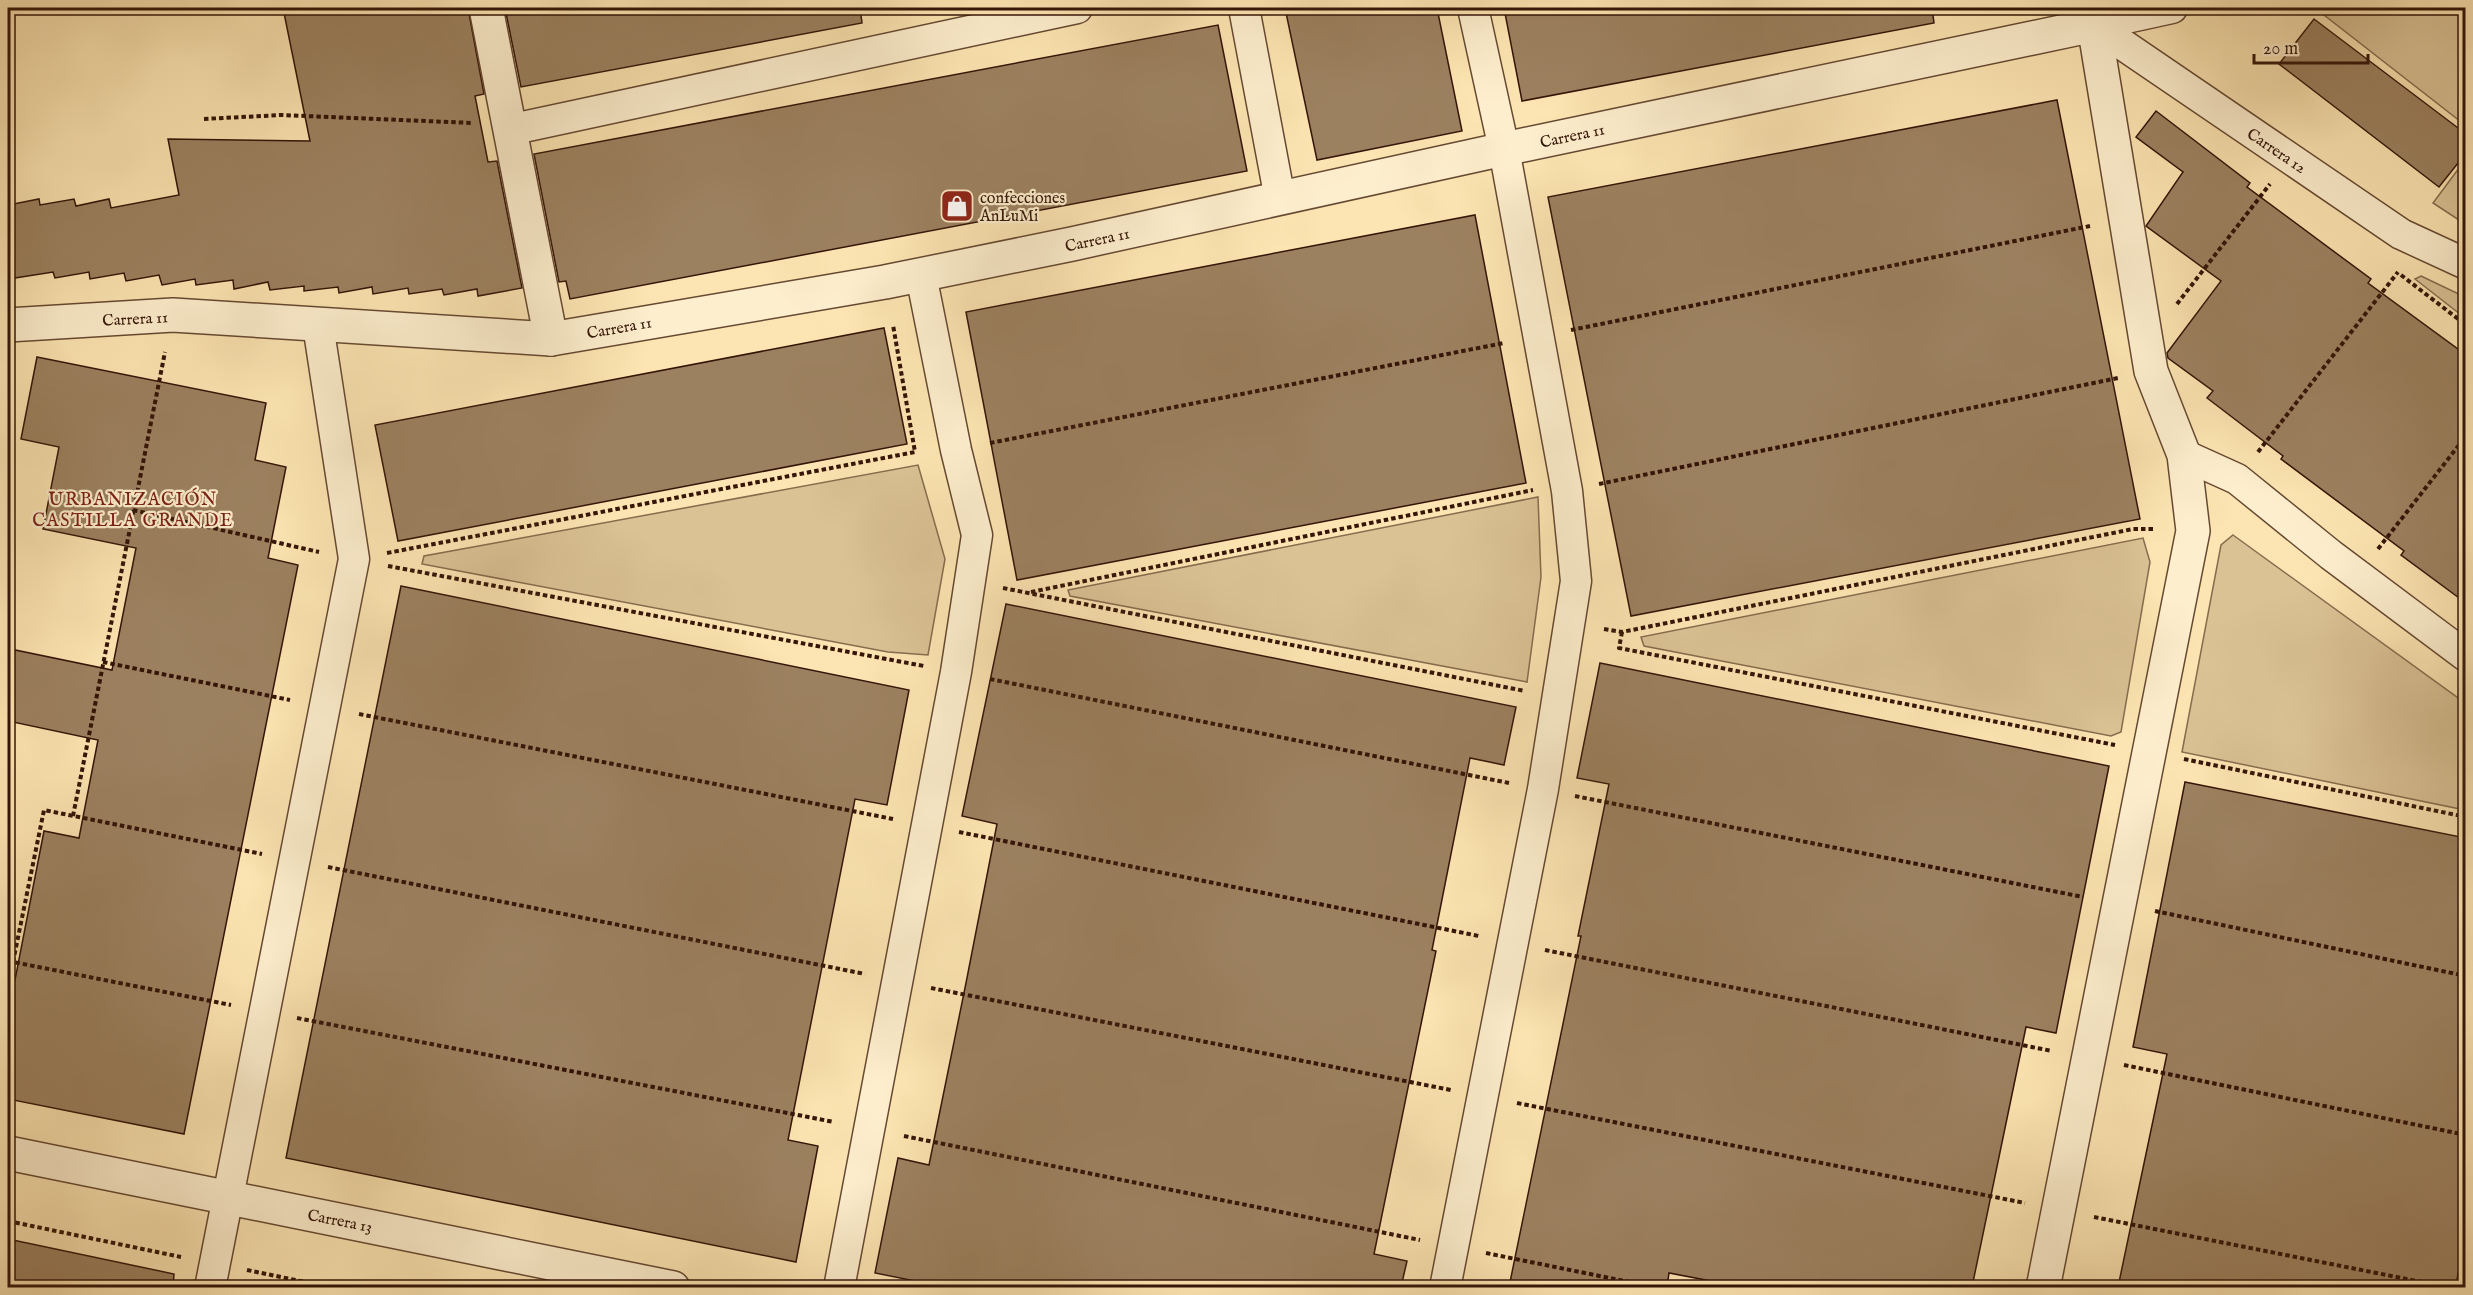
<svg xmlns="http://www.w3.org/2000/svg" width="2473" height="1295" font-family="'IM FELL English',serif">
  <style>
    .green { fill: #dac295; stroke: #876c4e; stroke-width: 1.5 }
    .building { fill: #9c8160; stroke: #341508; stroke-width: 1.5 }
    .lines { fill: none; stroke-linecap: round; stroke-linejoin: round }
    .minor-casing { stroke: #664932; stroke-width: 33 }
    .tertiary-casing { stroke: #664932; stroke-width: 36 }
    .path { stroke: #341508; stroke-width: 4; stroke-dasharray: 4.5 3; stroke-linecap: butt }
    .minor { stroke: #fdeecd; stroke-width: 30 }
    .tertiary { stroke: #fdeecd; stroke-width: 33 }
    .labels { text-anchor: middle; stroke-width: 4.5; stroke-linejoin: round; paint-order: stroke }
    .street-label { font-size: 16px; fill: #341508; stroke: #fdeecd }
    .poi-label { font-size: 16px; fill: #341508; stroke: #fdeecd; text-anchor: start }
    .neighbourhood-label { font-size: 18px; letter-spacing: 1.5px; fill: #7a1f14; stroke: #fdeecd }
  </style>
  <rect width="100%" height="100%" fill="#fce5b2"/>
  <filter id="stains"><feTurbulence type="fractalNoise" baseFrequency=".00333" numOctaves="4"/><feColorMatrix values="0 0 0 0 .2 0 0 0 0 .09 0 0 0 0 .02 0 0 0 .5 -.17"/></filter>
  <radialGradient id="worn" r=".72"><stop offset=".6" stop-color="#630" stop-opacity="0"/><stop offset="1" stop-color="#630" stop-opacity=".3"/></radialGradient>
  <g class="green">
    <path d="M2315 8H2456L2465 24V125Z"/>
    <path d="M2465 160 2466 224H2465L2433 203Z"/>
    <path d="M2421 276 2465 297V318L2415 279Z"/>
    <path d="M918 465 945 559 928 655 888 652 422 564 424 556Z"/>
    <path d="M1538 497 1541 577 1527 682 1070 596 1068 590Z"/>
    <path d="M2233 535 2465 703V810L2182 752 2221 545Z"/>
    <path d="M2143 538 2150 562 2121 732 2111 736 1644 646 1641 637Z"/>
  </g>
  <g class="building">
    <path d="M283 8H468L484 94 475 96 488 162 497 161 522 288 478 296 477 289 444 295 442 289 409 294 408 288 373 294 372 287 339 293 338 287 304 291V286L270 290 268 282 234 289 233 280 196 285 195 279 162 285 159 275 126 281 124 273 90 279 89 272 55 278 53 272 8 279V205L39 199 40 205 74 199 76 206 109 199 111 208 179 195 168 139 310 141Z"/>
    <path d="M505 8H860L862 23 521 87Z"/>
    <path d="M1285 8H1437L1462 131 1317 160Z"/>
    <path d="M1504 8H1932L1934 23 1522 101Z"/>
    <path d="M2314 19 2466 134V153L2439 187 2279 64Z"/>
    <path d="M1218 25 1247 171 570 299 566 281 559 282 534 154Z"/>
    <path d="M2057 100 2140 519 1631 616 1548 197Z"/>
    <path d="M2156 111 2250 183 2247 187 2371 279 2368 283 2466 355V603L2401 555 2404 551 2281 459 2283 456 2207 398 2213 391 2168 358 2167 353 2221 281 2146 226 2183 172 2136 137Z"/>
    <path d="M1475 215 1526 483 1017 580 966 312Z"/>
    <path d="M884 328 907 444 398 541 375 425Z"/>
    <path d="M37 357 266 403 255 460 286 467 268 558 298 565 184 1134 8 1099V979L15 980 44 831 79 838 98 740 8 721V687L15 650 112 670 136 548 43 529 59 447 21 439Z"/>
    <path d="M401 586 909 690 887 805 855 799 788 1140 818 1146 796 1262 286 1158Z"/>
    <path d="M1006 604 1516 707 1504 765 1470 758 1432 950 1436 951 1374 1254 1407 1261 1401 1287H945L875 1273 898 1158 929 1165 966 983 997 824 962 816Z"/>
    <path d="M1600 663 2109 766 2056 1033 2026 1027 1972 1287H1742L1669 1273 1667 1287H1509L1581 936H1578L1609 784 1577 778Z"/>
    <path d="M2185 782 2466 838V1274L2458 1273 2456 1287H2118L2167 1054 2133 1047Z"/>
    <path d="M8 1239 174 1274 173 1287H8Z"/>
  </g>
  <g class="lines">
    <defs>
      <g id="minor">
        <path d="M1244 8 1280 199"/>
        <path d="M2094 25 2401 234 2466 264"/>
        <path d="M2094 25 2172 8"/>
        <path d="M509 130 1077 8"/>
        <path d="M2184 455 2237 479 2331 555 2466 656"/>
        <path d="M210 1288 354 559 318 325"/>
        <path d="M839 1288 956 672 977 535 956 450 921 275"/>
        <path d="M1445 1288 1543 789 1576 581 1567 491 1504 149 1473 8"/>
      </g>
      <g id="tertiary">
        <path d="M486 8 551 339"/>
        <path d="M8 325 173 315 551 339 885 282 1072 244 1504 149 2094 25 2151 371 2184 455 2193 531 2043 1288"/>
        <path d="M8 1153 673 1288"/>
      </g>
    </defs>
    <use href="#minor" class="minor-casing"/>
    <use href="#tertiary" class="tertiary-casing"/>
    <g class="path">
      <path d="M204 119 281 115 473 123"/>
      <path d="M2401 275 2466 325"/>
      <path d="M2177 304 2270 184"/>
      <path d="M1571 330 2090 226"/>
      <path d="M990 443 1504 343"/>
      <path d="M2258 452 2398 272"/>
      <path d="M1599 484 2118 378"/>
      <path d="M133 510 319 552"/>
      <path d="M2378 549 2466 436"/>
      <path d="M387 553 915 452 893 325"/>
      <path d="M388 566 924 666"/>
      <path d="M1003 588 1525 691"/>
      <path d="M1031 592 1533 490"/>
      <path d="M1604 629 1622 632 2133 529H2156"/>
      <path d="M1622 632 1619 648 2115 745"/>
      <path d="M103 662 290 700"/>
      <path d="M990 679 1509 783"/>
      <path d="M359 714 893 819"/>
      <path d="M2184 759 2466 817"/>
      <path d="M1575 796 2083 897"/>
      <path d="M73 816 165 352"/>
      <path d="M959 832 1479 936"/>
      <path d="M328 867 865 974"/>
      <path d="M2155 911 2466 976"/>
      <path d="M1545 950 2052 1051"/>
      <path d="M8 961 231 1005"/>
      <path d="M13 962 44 810 262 854"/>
      <path d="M931 988 1451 1090"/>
      <path d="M297 1018 834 1122"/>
      <path d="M2124 1065 2466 1135"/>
      <path d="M1517 1103 2025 1203"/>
      <path d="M904 1136 1420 1240"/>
      <path d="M2094 1217 2452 1288"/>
      <path d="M8 1221 181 1257"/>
      <path d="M1486 1253 1659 1288"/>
      <path d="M247 1270 334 1288"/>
    </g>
    <use href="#minor" class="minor"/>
    <use href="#tertiary" class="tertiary"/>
  </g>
  <defs>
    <symbol id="shop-square" viewBox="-11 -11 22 22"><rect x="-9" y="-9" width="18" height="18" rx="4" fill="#8f2418" stroke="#fdeecd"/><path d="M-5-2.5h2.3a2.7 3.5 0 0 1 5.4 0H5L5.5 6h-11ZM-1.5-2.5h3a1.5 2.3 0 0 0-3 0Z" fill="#fff"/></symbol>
  </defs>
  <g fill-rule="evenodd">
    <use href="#shop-square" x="938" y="187" width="38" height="38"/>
  </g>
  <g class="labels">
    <g class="street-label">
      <text transform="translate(1572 135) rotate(-12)" y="6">Carrera 11</text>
      <text transform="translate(2277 150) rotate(34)" y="6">Carrera 12</text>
      <text transform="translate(1097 239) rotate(-12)" y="6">Carrera 11</text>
      <text transform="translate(135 318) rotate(-3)" y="6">Carrera 11</text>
      <text transform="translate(619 327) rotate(-10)" y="6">Carrera 11</text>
      <text transform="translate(340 1220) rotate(11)" y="6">Carrera 13</text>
    </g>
    <g class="poi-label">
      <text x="980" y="203">confecciones<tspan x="980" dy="18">AnLuMi</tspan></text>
    </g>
    <g class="neighbourhood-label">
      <text x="133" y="505">URBANIZACIÓN<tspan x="133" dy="21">CASTILLA GRANDE</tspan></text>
    </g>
  </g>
  <rect width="2473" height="1295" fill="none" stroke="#fce5b2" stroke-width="30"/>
  <rect x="9" y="9" width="2455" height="1277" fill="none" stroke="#341508" stroke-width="3"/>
  <rect x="15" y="15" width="2443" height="1265" fill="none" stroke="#341508" stroke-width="1.5"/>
  <path d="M2254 54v9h114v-9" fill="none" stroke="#341508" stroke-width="3"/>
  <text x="2263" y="54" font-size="18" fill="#341508" stroke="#fdeecd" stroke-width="4.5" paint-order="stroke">20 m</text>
  <rect width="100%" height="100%" filter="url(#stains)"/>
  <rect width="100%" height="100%" fill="url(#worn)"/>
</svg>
